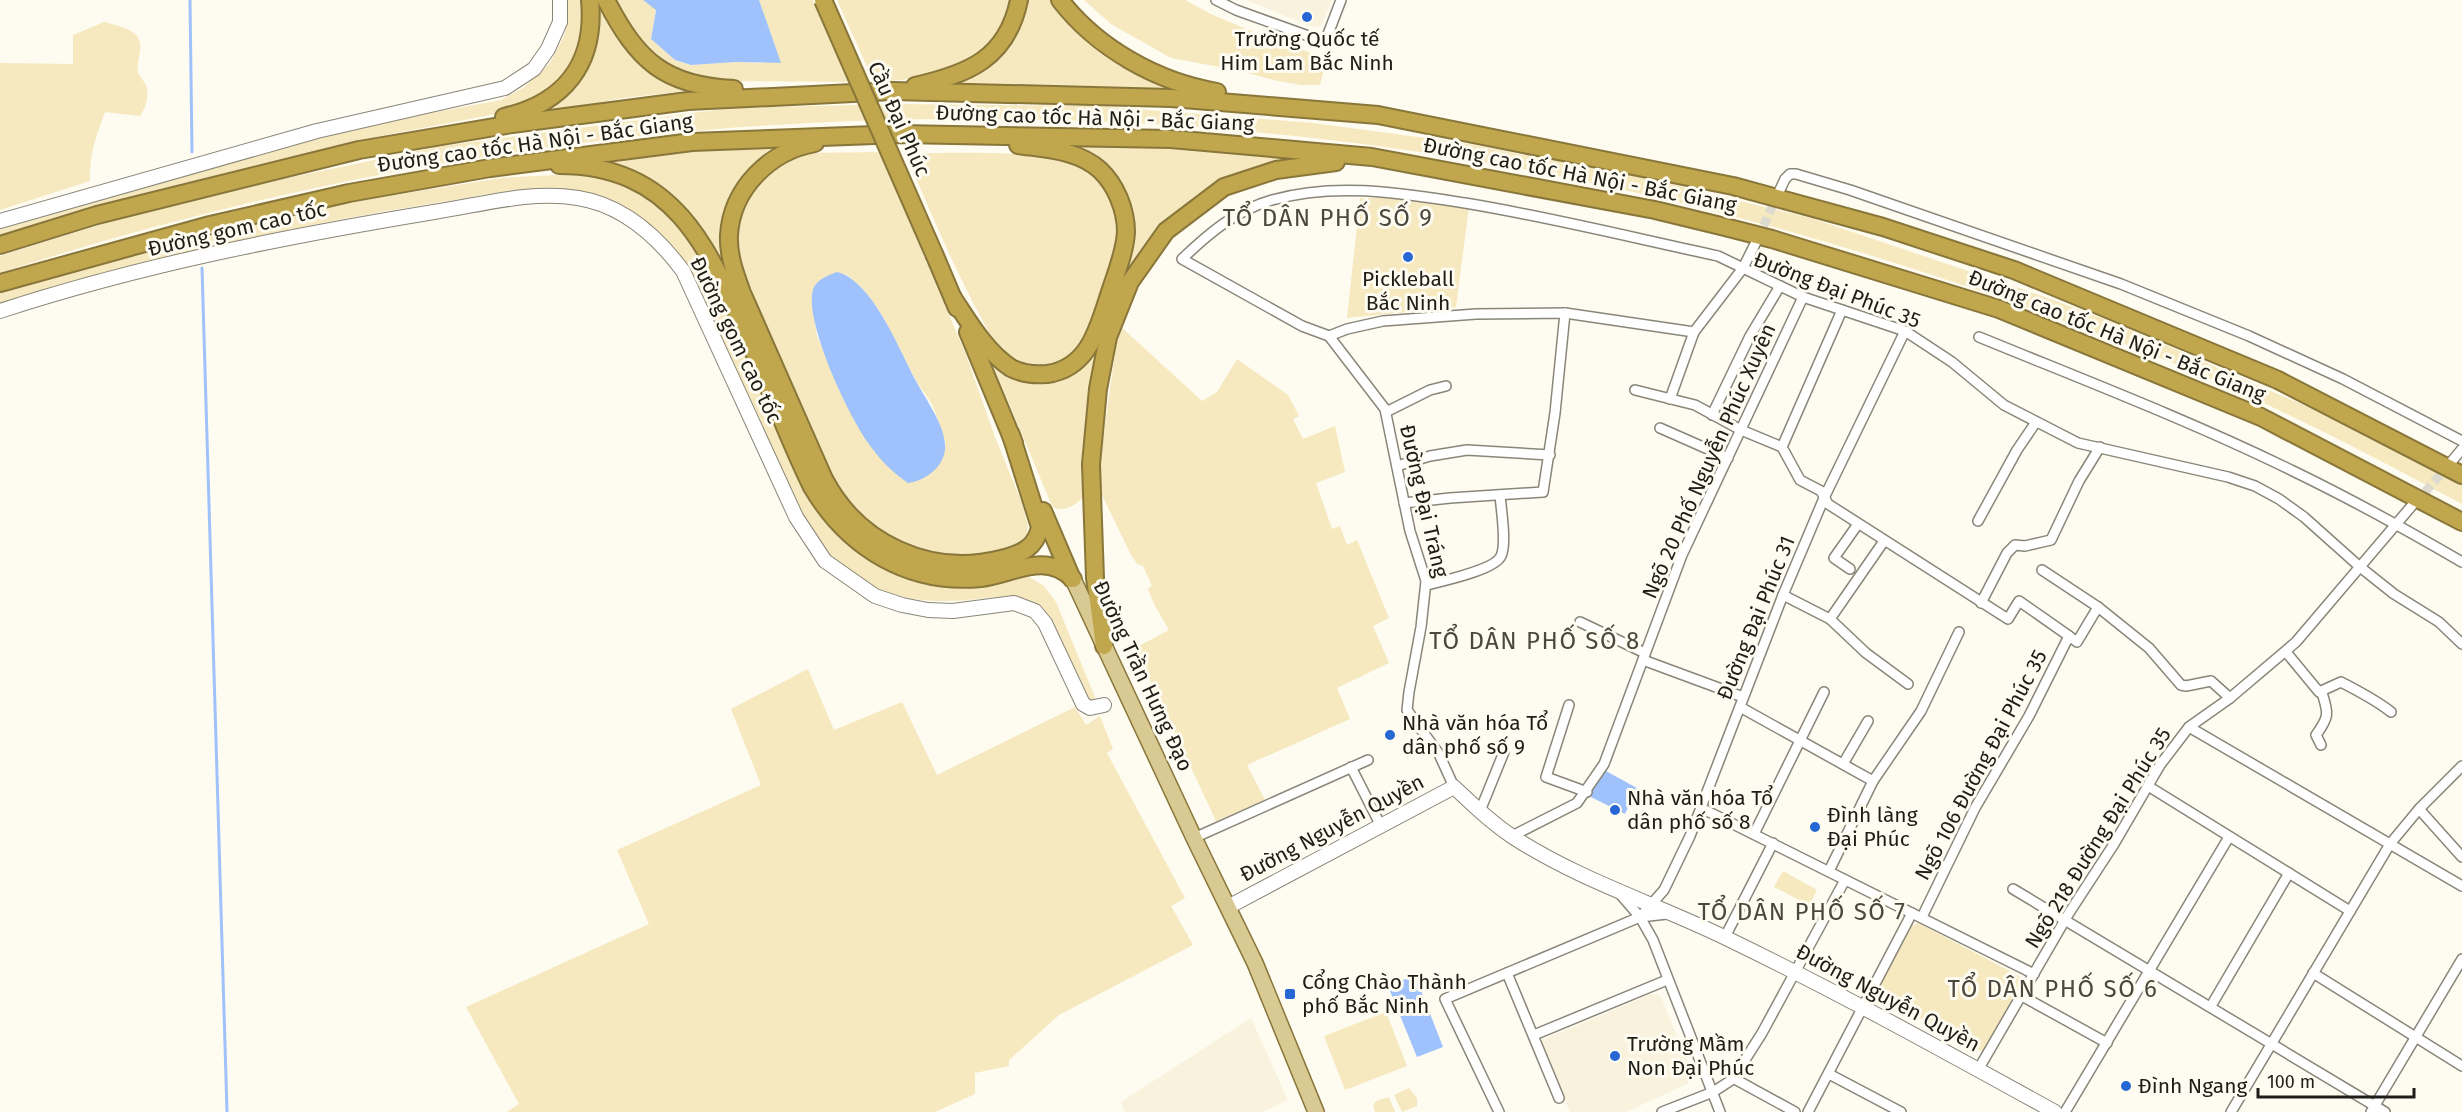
<svg xmlns="http://www.w3.org/2000/svg" width="2462" height="1112" font-family="'Fira Sans',sans-serif">
  <style>
    .built { fill: #f9f2dd }
    .green { fill: #f6e9bf; fill-rule: evenodd }
    .water { fill: #9fc2fc }
    .lines { fill: none; stroke-linecap: round; stroke-linejoin: round }
    .stream { stroke: #9fc2fc; stroke-width: 3 }
    .street-tunnel { stroke: #dddad0; stroke-width: 9; stroke-dasharray: 9 4.5; stroke-linecap: butt }
    .street-casing { stroke: #898679; stroke-width: 12 }
    .secondary-casing { stroke: #898679; stroke-width: 16 }
    .primary-casing { stroke: #88763a; stroke-width: 18 }
    .highway-casing { stroke: #88763a; stroke-width: 20 }
    .street { stroke: #fff; stroke-width: 9 }
    .secondary { stroke: #fff; stroke-width: 14 }
    .primary { stroke: #d9ca94; stroke-width: 15 }
    .highway { stroke: #c0a64d; stroke-width: 16 }
    .highway-bridge-casing { stroke: #88763a; stroke-width: 20; stroke-linecap: butt }
    .highway-bridge { stroke: #c0a64d; stroke-width: 16 }
    .poi-dot { fill: #2667d4; stroke: #fefbf0; stroke-width: 2 }
    .labels { text-anchor: middle; stroke-width: 6; stroke-linejoin: round; paint-order: stroke }
    .poi-label { font-size: 21px; fill: #1f1d18; stroke: #fefbf0; text-anchor: start }
    .street-label { font-size: 21px; fill: #1f1d18; stroke: #fefbf0 }
    .quarter-label { font-size: 24px; letter-spacing: 1.5px; fill: #4b473c; stroke: #fefbf0 }
  </style>
  <rect width="100%" height="100%" fill="#fefbf0"/>
  <g class="built">
    <path d="M1246 0H1332L1322 24 1318 27 1310 26Z"/>
    <path d="M1651 994H1657L1661 997 1691 1070 1689 1083 1626 1112H1570L1540 1041Z"/>
    <path d="M1251 1018 1288 1100 1263 1112H1125L1121 1102Z"/>
  </g>
  <g class="green">
    <path d="M568 0H583L585 20 577 56 557 86 516 110 349 142 321 151 119 200 0 239V229L317 138 410 117 501 100 523 88 550 63 565 34Z"/>
    <path d="M595 0H601L616 31 695 90 623 98 539 114 568 90Z"/>
    <path d="M612 0H643L656 9 651 39 675 60 691 65 736 62 780 63 759 0H813L849 82 723 81 683 75 646 53Z"/>
    <path d="M837 0H1011C994 71 937 78 874 82Z"/>
    <path d="M1024 0H1054L1186 94 951 85 976 72Z"/>
    <path d="M1084 0H1185L1211 14 1277 42 1327 58 1320 85H1301L1278 81 1236 70 1171 58 1111 24Z"/>
    <path d="M104 22C114 25 127 27 135 34 146 45 136 59 138 71 139 78 146 82 147 88 149 97 145 109 140 116L105 112C96 136 89 155 90 181L0 210V63L73 64V35Z"/>
    <path d="M896 104 1097 106 1313 123 1463 143 1650 179 1814 219 2045 297 2115 323 2333 418 2462 485V504C2368 454 2273 404 2175 364 1989 289 1798 227 1602 185 1074 72 512 105 0 273V256L122 218 215 193 442 146 731 108Z"/>
    <path d="M792 141 730 204 746 317 692 219 584 160Z"/>
    <path d="M1062 144 1206 148 1306 157 1214 189 1113 300 1123 196Z"/>
    <path d="M880 152 966 355 995 437 1022 503 1028 526 1027 534 1018 546 1010 551 947 559 892 544 838 496 743 283 733 233 746 193 785 158 808 153ZM846 274C881 301 896 344 917 382 920 388 926 394 930 401 937 414 941 430 946 444L868 443 841 392 817 336 812 304Z"/>
    <path d="M905 153C951 154 1052 147 1088 171 1103 181 1115 202 1117 220 1121 242 1110 266 1103 286 1091 319 1084 362 1042 367 1029 368 1016 365 1005 356 995 349 989 332 983 321 953 267 930 210 905 153Z"/>
    <path d="M573 174C638 180 658 202 699 249L843 537 1018 577H1029L1044 586 1056 602 1097 702 1089 700 1080 692 1036 605C1013 592 993 598 968 600 914 605 864 594 826 552 818 543 811 532 805 522L698 287C675 249 647 213 605 198 549 178 485 196 429 204 284 227 141 261 0 303V289L42 276 294 211 501 178Z"/>
    <path d="M1360 198H1390L1469 207 1456 307 1347 318Z"/>
    <path d="M1119 325 1202 401 1217 392 1237 359 1288 395 1299 416 1293 419 1303 439 1335 426 1345 472 1316 483 1332 529 1340 526 1347 545 1357 540 1389 618 1373 626 1389 663 1337 688 1350 719 1247 765 1265 800 1216 821 1135 648 1169 630 1154 604 1148 589 1152 586 1143 566 1137 564 1131 555 1102 495 1099 467Z"/>
    <path d="M1099 338 1084 496C1077 505 1062 514 1052 506L989 356 1036 381Z"/>
    <path d="M808 669 834 730 902 702 937 775 1075 707 1086 725 1100 716 1113 749 1107 753 1185 898 1171 906 1193 945 1059 1015 1009 1060V1066L975 1073V1094L935 1112H507L519 1104 466 1007 649 924 617 850 761 785 731 709Z"/>
    <path d="M1783 871 1817 890 1809 905 1774 887Z"/>
    <path d="M1918 923 2025 979 2026 982 1983 1052 1875 994 1912 926Z"/>
    <path d="M1386 1012 1407 1066 1345 1090 1324 1036Z"/>
    <path d="M1409 1088 1417 1098V1106L1402 1112 1394 1095Z"/>
    <path d="M1389 1097 1395 1112H1375L1373 1106 1376 1101Z"/>
  </g>
  <g class="water">
    <path d="M643 0H759L781 63 736 62 691 65 675 60 651 39 656 10Z"/>
    <path d="M837 272C872 280 900 351 916 381 925 398 944 424 945 444 947 465 926 481 908 483 892 472 880 460 869 444 850 419 801 317 814 287 818 279 829 275 837 272Z"/>
    <path d="M1604 770 1637 788 1625 814 1589 796Z"/>
    <path d="M1415 975 1443 1047 1417 1057 1388 986Z"/>
  </g>
  <g class="lines">
    <g class="stream">
      <path d="M190 0 192 152"/>
      <path d="M202 268 227 1112"/>
    </g>
    <g class="street-tunnel">
      <path d="M1758 238 1777 196"/>
      <path d="M2416 502 2449 465"/>
    </g>
    <defs>
      <g id="street">
        <path d="M1216 0 1236 10 1325 42 1341 0"/>
        <path d="M1778 194 1785 179 1790 174H1796L1850 190 2121 284 2249 336 2343 379 2462 441"/>
        <path d="M1756 242 1743 268 1718 256C1634 238 1550 217 1465 203 1400 193 1336 182 1272 200 1236 210 1208 234 1182 259L1302 326 1329 336 1347 329 1383 321 1476 314 1565 313 1694 332 1743 268 1803 297 1905 331 1952 362 2004 405 2078 443 2228 477 2255 486 2279 499 2304 517 2360 567 2394 594 2439 622 2462 644"/>
        <path d="M1329 336 1385 409 1410 531 1426 581 1421 627 1409 692 1407 710 1439 754 1454 787"/>
        <path d="M1979 337C2084 380 2191 421 2293 471 2351 499 2407 530 2462 562"/>
        <path d="M1635 390 1695 405 1741 430 1782 447 1800 480 1821 491 1828 504 2008 619 2019 601 2069 636"/>
        <path d="M1670 399 1694 332"/>
        <path d="M1386 412 1430 390 1446 386"/>
        <path d="M1712 415 1750 336 1780 286"/>
        <path d="M1660 428 1728 458"/>
        <path d="M1782 447 1842 310"/>
        <path d="M2452 461 2462 449"/>
        <path d="M1397 466 1430 456 1467 450 1550 455"/>
        <path d="M1404 503 1450 498 1543 492 1555 413 1565 313"/>
        <path d="M1978 521 2017 450 2036 422"/>
        <path d="M1850 569 1834 558 1858 524"/>
        <path d="M2042 570 2098 607"/>
        <path d="M1427 585C1442 581 1495 570 1501 556 1507 544 1501 509 1500 495"/>
        <path d="M1783 595 1830 619 1866 653 1908 684"/>
        <path d="M1981 603 2007 553 2015 545 2025 546 2051 540 2079 481 2100 447"/>
        <path d="M1830 619 1884 541"/>
        <path d="M1580 622 1645 653"/>
        <path d="M2286 652 2319 692 2341 682C2358 691 2376 700 2391 712"/>
        <path d="M1643 660 1743 697"/>
        <path d="M1569 705 1546 777 1587 792"/>
        <path d="M1740 707 1873 781"/>
        <path d="M2189 727 2462 886"/>
        <path d="M2321 745 2316 735C2329 717 2329 714 2322 693"/>
        <path d="M1843 764 1868 721"/>
        <path d="M1351 767 1381 826"/>
        <path d="M2148 786 2350 911"/>
        <path d="M1701 808 2034 974"/>
        <path d="M2419 809 2462 857"/>
        <path d="M1480 811 1504 752"/>
        <path d="M1754 834 1824 692"/>
        <path d="M1512 836 1577 803 1604 764 1682 555 1803 297"/>
        <path d="M1194 838 1368 760"/>
        <path d="M1829 871 1873 781 1921 711 1959 632"/>
        <path d="M2013 889 2385 1112"/>
        <path d="M1621 895 1640 917 1653 940 1720 1112"/>
        <path d="M1640 917 1664 890 1690 836 1783 595 1824 498 1905 331"/>
        <path d="M1922 917 1975 808 2029 716 2069 636 2077 642 2098 607 2149 648 2181 685 2186 686 2211 681 2230 698"/>
        <path d="M1725 937 1773 843"/>
        <path d="M1507 973 1559 1098"/>
        <path d="M2313 973 2462 1066"/>
        <path d="M2022 996 2107 1043"/>
        <path d="M2211 1006 2289 873"/>
        <path d="M1534 1035 1667 980"/>
        <path d="M1978 1070 2069 913 2114 844 2160 765 2189 727 2230 698 2296 642 2415 502"/>
        <path d="M1829 1074 1901 1112"/>
        <path d="M1733 1078 1795 1112"/>
        <path d="M1499 1112 1445 999 1640 917 1667 914"/>
        <path d="M1662 1112 1713 1092 1730 1081 1736 1074 1762 1033 1845 880"/>
        <path d="M1808 1112 1912 913"/>
        <path d="M2065 1112 2229 837"/>
        <path d="M2231 1112 2390 844 2419 809 2462 766"/>
        <path d="M2371 1112 2462 959"/>
      </g>
      <g id="secondary">
        <path d="M0 221 317 131 505 88 534 69 548 49 560 22V0"/>
        <path d="M0 311C141 265 288 236 434 212 481 205 530 190 578 198 622 205 657 236 683 271L796 517 825 561 875 596 902 605 928 610 953 611 1014 603 1035 611 1045 623 1083 704 1090 708 1104 705"/>
        <path d="M1228 907 1454 787C1473 805 1492 823 1513 837 1579 880 1656 904 1726 938 1838 992 1946 1052 2055 1112"/>
      </g>
      <path id="primary" d="M1073 579 1194 838 1255 963 1316 1112"/>
      <g id="highway">
        <path d="M606 0C637 60 664 86 734 89"/>
        <path d="M1060 0C1097 48 1157 82 1217 92"/>
        <path d="M915 86C968 74 1007 59 1019 0"/>
        <path d="M504 117C564 103 596 64 590 0"/>
        <path d="M815 143C770 151 732 188 729 235 728 255 735 274 742 293L824 479C858 544 930 577 1001 559 1021 554 1036 548 1040 527L1011 435"/>
        <path d="M559 165C673 165 708 246 747 336 769 386 788 438 812 487 848 548 909 585 981 578 1013 574 1045 551 1073 579"/>
        <path d="M0 245 97 215 359 150 512 124 688 101 893 91 1171 98 1378 115 1733 186 1883 227 2014 270 2278 380 2462 475"/>
        <path d="M935 256 957 308"/>
        <path d="M0 283 210 225 349 193 490 168 692 142 901 134 1171 139 1372 157 1655 210 1725 227 1772 239 1999 309 2261 417 2462 522"/>
        <path d="M953 298C969 322 986 352 1011 368 1022 374 1034 375 1047 374 1091 368 1099 324 1111 289 1117 271 1125 251 1126 232 1126 210 1116 185 1100 170 1078 150 1046 149 1018 145"/>
        <path d="M968 332 1014 443"/>
        <path d="M1043 511 1072 579"/>
        <path d="M1104 646 1095 578 1091 464 1098 389 1108 337 1130 282 1166 231 1224 187 1276 170 1336 162"/>
      </g>
    </defs>
    <use href="#street" class="street-casing"/>
    <use href="#secondary" class="secondary-casing"/>
    <use href="#primary" class="primary-casing"/>
    <use href="#highway" class="highway-casing"/>
    <use href="#street" class="street"/>
    <use href="#secondary" class="secondary"/>
    <use href="#primary" class="primary"/>
    <use href="#highway" class="highway"/>
    <defs>
      <path id="highway-bridge" d="M823 0 935 256"/>
    </defs>
    <use href="#highway-bridge" class="highway-bridge-casing"/>
    <use href="#highway-bridge" class="highway-bridge"/>
  </g>
  <g class="poi-dot">
    <circle cx="1307" cy="17" r="6"/>
    <circle cx="1408" cy="257" r="6"/>
    <circle cx="1390" cy="735" r="6"/>
    <circle cx="1615" cy="810" r="6"/>
    <circle cx="1815" cy="827" r="6"/>
    <rect x="1284" y="988" width="12" height="12" rx="3"/>
    <circle cx="1615" cy="1056" r="6"/>
    <circle cx="2126" cy="1086" r="6"/>
  </g>
  <g class="labels">
    <g class="poi-label">
      <text x="1307" y="46" text-anchor="middle">Trường Quốc tế<tspan x="1307" dy="24">Him Lam Bắc Ninh</tspan></text>
      <text x="1408" y="286" text-anchor="middle">Pickleball<tspan x="1408" dy="24">Bắc Ninh</tspan></text>
      <text x="1402" y="730">Nhà văn hóa Tổ<tspan x="1402" dy="24">dân phố số 9</tspan></text>
      <text x="1627" y="805">Nhà văn hóa Tổ<tspan x="1627" dy="24">dân phố số 8</tspan></text>
      <text x="1827" y="822">Đình làng<tspan x="1827" dy="24">Đại Phúc</tspan></text>
      <text x="1302" y="989">Cổng Chào Thành<tspan x="1302" dy="24">phố Bắc Ninh</tspan></text>
      <text x="1627" y="1051">Trường Mầm<tspan x="1627" dy="24">Non Đại Phúc</tspan></text>
      <text x="2138" y="1093">Đình Ngang</text>
    </g>
    <g class="street-label">
      <text transform="translate(1095 118) rotate(2)" y="7">Đường cao tốc Hà Nội - Bắc Giang</text>
      <text transform="translate(899 119) rotate(66)" y="7">Cầu Đại Phúc</text>
      <text transform="translate(535 143) rotate(-8)" y="7">Đường cao tốc Hà Nội - Bắc Giang</text>
      <text transform="translate(1580 175) rotate(11)" y="7">Đường cao tốc Hà Nội - Bắc Giang</text>
      <text transform="translate(237 229) rotate(-13)" y="7">Đường gom cao tốc</text>
      <text transform="translate(1837 290) rotate(21)" y="7">Đường Đại Phúc 35</text>
      <text transform="translate(2117 336) rotate(22)" y="7">Đường cao tốc Hà Nội - Bắc Giang</text>
      <text transform="translate(736 340) rotate(64)" y="7">Đường gom cao tốc</text>
      <text transform="translate(1709 461) rotate(-66)" y="7">Ngõ 20 Phố Nguyễn Phúc Xuyên</text>
      <text transform="translate(1424 501) rotate(77)" y="7">Đường Đại Tráng</text>
      <text transform="translate(1756 618) rotate(-68)" y="7">Đường Đại Phúc 31</text>
      <text transform="translate(1143 676) rotate(65)" y="7">Đường Trần Hưng Đạo</text>
      <text transform="translate(1981 765) rotate(-62)" y="7">Ngõ 106 Đường Đại Phúc 35</text>
      <text transform="translate(1332 828) rotate(-28)" y="7">Đường Nguyễn Quyền</text>
      <text transform="translate(2098 838) rotate(-58)" y="7">Ngõ 218 Đường Đại Phúc 35</text>
      <text transform="translate(1888 998) rotate(28)" y="7">Đường Nguyễn Quyền</text>
    </g>
    <g class="quarter-label">
      <text x="1328" y="226">TỔ DÂN PHỐ SỐ 9</text>
      <text x="1535" y="649">TỔ DÂN PHỐ SỐ 8</text>
      <text x="1802" y="920">TỔ DÂN PHỐ SỐ 7</text>
      <text x="2053" y="997">TỔ DÂN PHỐ SỐ 6</text>
    </g>
  </g>
  <path d="M2258 1088v9h156v-9" fill="none" stroke="#1f1d18" stroke-width="3"/>
  <text x="2267" y="1088" font-size="18" fill="#1f1d18" stroke="#fefbf0" stroke-width="4.5" paint-order="stroke">100 m</text>
</svg>
